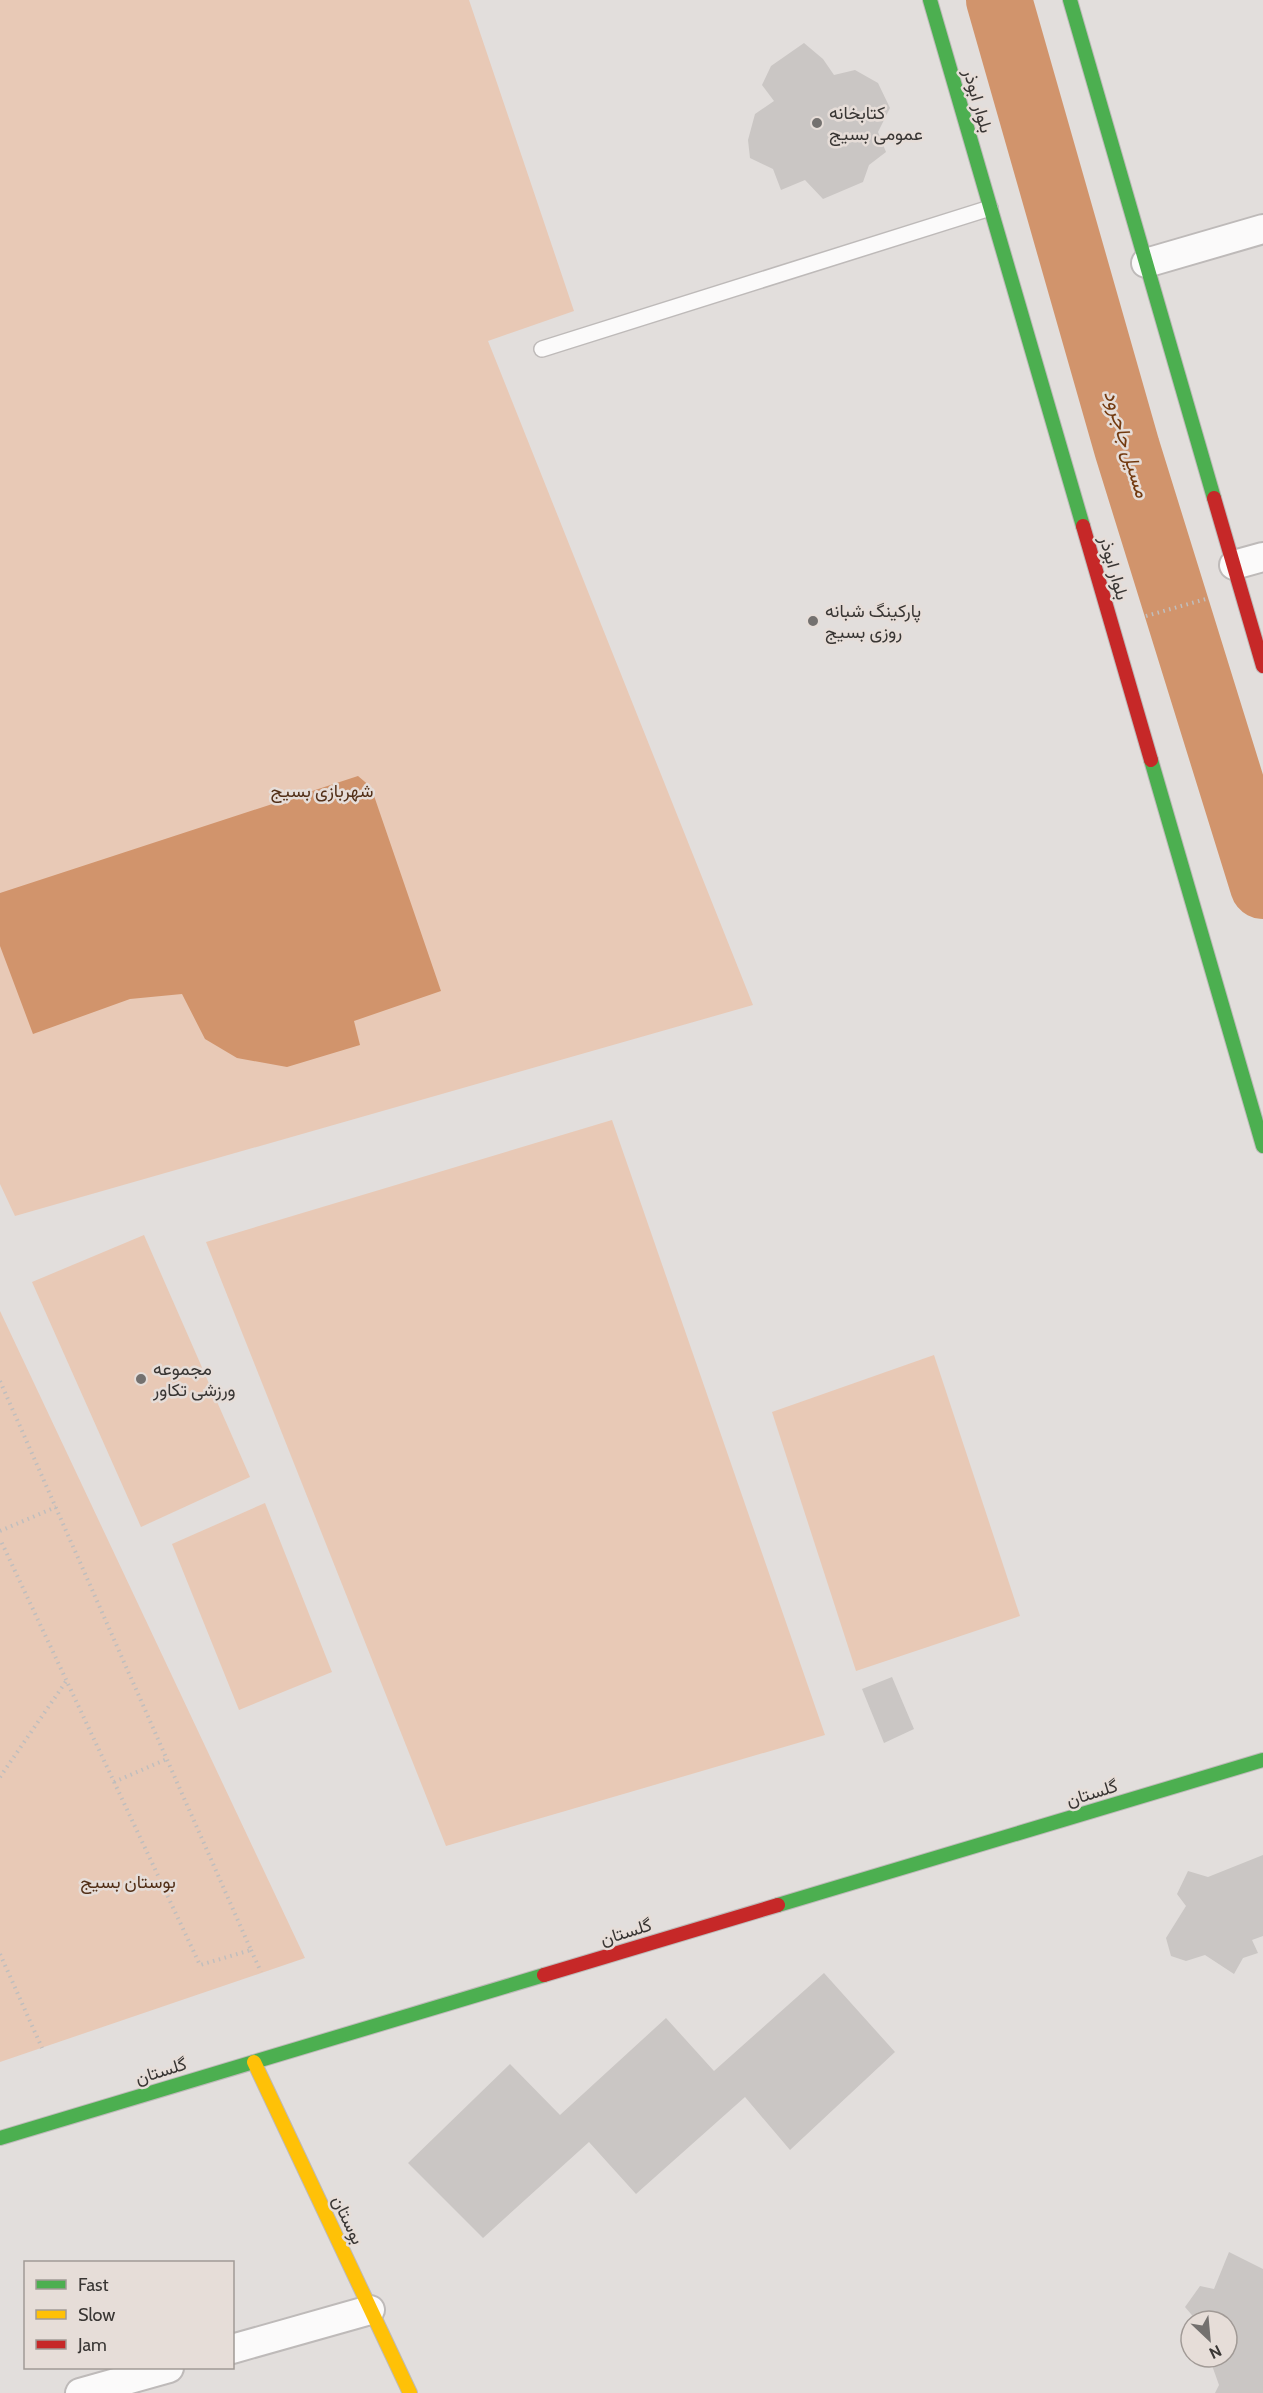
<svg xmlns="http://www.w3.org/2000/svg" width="1263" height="2393" font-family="Cabin,Vazirmatn,sans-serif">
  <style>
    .green { fill: #e8c9b6 }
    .water { fill: #d1946c }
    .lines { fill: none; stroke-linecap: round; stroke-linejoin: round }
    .river { stroke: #d1946c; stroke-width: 66 }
    .building { fill: #cac6c4 }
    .lane-casing { stroke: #bebab9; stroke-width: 18 }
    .street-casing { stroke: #bebab9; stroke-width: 32 }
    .fast-casing { stroke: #bebab9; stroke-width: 16 }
    .slow-casing { stroke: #bebab9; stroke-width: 16 }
    .jam-casing { stroke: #bebab9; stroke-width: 16 }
    .path { stroke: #c0bebd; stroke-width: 4; stroke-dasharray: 1.5 4.5; stroke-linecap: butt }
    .lane { stroke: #fbfafa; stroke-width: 15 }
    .street { stroke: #fbfafa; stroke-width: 28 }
    .fast { stroke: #4caf50; stroke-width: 14 }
    .slow { stroke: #ffc107; stroke-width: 14 }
    .jam { stroke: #c62828; stroke-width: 14 }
    .poi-dot { fill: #74716f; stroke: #e6ddd8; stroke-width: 2 }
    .labels { text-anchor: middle; stroke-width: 5; stroke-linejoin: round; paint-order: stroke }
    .street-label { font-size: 18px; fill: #393634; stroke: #e6ddd8 }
    .poi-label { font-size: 18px; fill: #393634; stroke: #e6ddd8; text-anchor: start }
    .park-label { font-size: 18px; fill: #522f17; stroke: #e6ddd8 }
    .water-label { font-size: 20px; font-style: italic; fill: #72390f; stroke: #e6ddd8 }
  </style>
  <rect width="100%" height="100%" fill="#e2dedc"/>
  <g class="green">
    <path d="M0 0H469L574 311 488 341 753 1005 15 1216 0 1184Z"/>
    <path d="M612 1120 825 1735 446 1846 206 1242Z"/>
    <path d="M144 1235 250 1477 141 1527 32 1282Z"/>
    <path d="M0 1311 305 1958 0 2062Z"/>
    <path d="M934 1355 1020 1616 856 1671 772 1412Z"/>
    <path d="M265 1503 332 1672 239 1710 172 1544Z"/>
  </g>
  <path class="water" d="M358 776 371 787 441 991 354 1021 360 1045 287 1067 237 1058 205 1039 182 994 130 999 33 1034 0 946V893Z"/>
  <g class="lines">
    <path class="river" d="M999 0 1127 448 1263 886"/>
  </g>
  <g class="building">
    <path d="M804 43 823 59 834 75 855 70 878 83 890 108 878 132 886 152 869 165 863 182 823 199 805 180 781 190 773 169 750 158 748 140 755 114 774 101 762 85 771 66Z"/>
    <path d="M892 1677 914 1729 884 1743 862 1689Z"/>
    <path d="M1263 1855V1936L1252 1940 1258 1953 1243 1958 1234 1974 1205 1955 1186 1961 1171 1956 1166 1938 1186 1906 1177 1894 1188 1871 1208 1877Z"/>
    <path d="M824 1973 895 2052 790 2150 745 2097 636 2194 589 2142 483 2238 408 2163 510 2064 560 2115 666 2018 714 2071Z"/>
    <path d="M1229 2252 1263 2269V2393H1215L1219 2385 1209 2357H1227V2321H1197L1185 2307 1200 2286 1214 2289Z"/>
  </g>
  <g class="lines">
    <defs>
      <path id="lane" d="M542 349 990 208"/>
      <g id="street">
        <path d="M1146 263 1263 229"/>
        <path d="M1234 565 1263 557"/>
        <path d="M232 2349 370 2310"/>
        <path d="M80 2393 169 2368"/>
      </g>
      <g id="fast">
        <path d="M930 0 1083 526"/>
        <path d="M1070 0 1214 498"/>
        <path d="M1151 760 1263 1146"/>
        <path d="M778 1905 1263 1760"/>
        <path d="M0 2138 544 1975"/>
      </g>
      <path id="slow" d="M254 2062 410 2393"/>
      <g id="jam">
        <path d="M1214 498 1263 666"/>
        <path d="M1083 526 1151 760"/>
        <path d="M544 1975 778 1905"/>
      </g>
    </defs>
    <use href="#lane" class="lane-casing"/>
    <use href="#street" class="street-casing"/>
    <use href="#fast" class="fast-casing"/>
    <use href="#slow" class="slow-casing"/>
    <use href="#jam" class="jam-casing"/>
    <g class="path">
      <path d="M1146 616 1206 599"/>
      <path d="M0 1381 251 1950 200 1965 0 1539"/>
      <path d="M0 1531 56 1507"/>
      <path d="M0 1777 67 1680"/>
      <path d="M114 1782 167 1759"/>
      <path d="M251 1950 261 1972"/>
      <path d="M0 1954 42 2048"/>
    </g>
    <use href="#lane" class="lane"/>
    <use href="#street" class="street"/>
    <use href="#fast" class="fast"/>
    <use href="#slow" class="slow"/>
    <use href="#jam" class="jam"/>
  </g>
  <g class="poi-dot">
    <circle cx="817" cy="123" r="6"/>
    <circle cx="813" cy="621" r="6"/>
    <circle cx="141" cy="1379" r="6"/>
  </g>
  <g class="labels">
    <g class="street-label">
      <text transform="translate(978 101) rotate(74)" y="6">بلوار ابوذر</text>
      <text transform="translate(1114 568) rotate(74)" y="6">بلوار ابوذر</text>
      <text transform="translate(1092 1793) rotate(-17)" y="6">گلستان</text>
      <text transform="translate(626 1932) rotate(-17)" y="6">گلستان</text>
      <text transform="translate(161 2071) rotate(-17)" y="6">گلستان</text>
      <text transform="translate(348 2220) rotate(65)" y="6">بوستان</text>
    </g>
    <g class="poi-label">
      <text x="829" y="119">کتابخانه<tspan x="829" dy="21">عمومی بسیج</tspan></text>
      <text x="825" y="617">پارکینگ شبانه<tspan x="825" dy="21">روزی بسیج</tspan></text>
      <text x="153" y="1375">مجموعه<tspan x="153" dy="21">ورزشی تکاور</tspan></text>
    </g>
    <g class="park-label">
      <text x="322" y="797">شهربازی بسیج</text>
      <text x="128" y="1888">بوستان بسیج</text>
    </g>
    <g class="water-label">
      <text transform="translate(1127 444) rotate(73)" y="7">مسیل جاجرود</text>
    </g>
  </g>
  <rect x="24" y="2261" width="210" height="108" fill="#e6ddd8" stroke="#a19a96" stroke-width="1.5"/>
  <rect x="36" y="2280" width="30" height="9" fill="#4caf50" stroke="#a19a96" stroke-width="1.5"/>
  <text x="78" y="2291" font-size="18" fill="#393634">Fast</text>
  <rect x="36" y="2310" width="30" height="9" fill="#ffc107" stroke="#a19a96" stroke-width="1.5"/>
  <text x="78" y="2321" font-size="18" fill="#393634">Slow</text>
  <rect x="36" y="2340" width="30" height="9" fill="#c62828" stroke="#a19a96" stroke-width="1.5"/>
  <text x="78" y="2351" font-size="18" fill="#393634">Jam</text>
  <g transform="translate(1209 2339) rotate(154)"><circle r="28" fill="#e6ddd8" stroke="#a19a96" stroke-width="1.5"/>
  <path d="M0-4.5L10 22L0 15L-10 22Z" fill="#74716f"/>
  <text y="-9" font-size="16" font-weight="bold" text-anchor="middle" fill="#393634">N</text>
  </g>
</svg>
